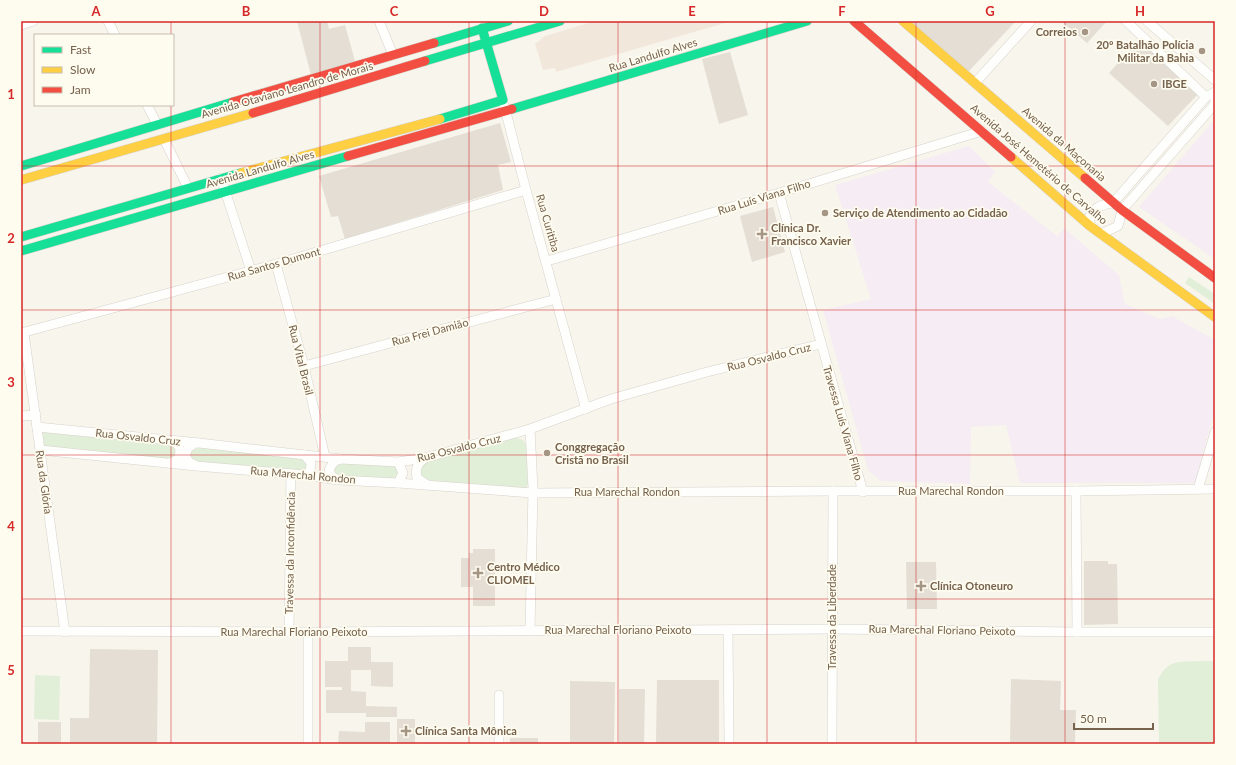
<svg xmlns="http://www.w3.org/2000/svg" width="1236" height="765" font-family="Lato,sans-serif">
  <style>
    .commercial { fill: #f2e7db }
    .education { fill: #f6ecf3 }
    .green { fill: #e1eed8 }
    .building { fill: #e4ded4 }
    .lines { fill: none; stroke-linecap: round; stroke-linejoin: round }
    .street-casing { stroke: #d7d2cb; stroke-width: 10 }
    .fast-casing { stroke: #d5d1c8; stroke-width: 10 }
    .slow-casing { stroke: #d5d1c8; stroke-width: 10 }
    .jam-casing { stroke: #d5d1c8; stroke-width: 10 }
    .street { stroke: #fefefc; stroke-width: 9 }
    .fast { stroke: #16e098; stroke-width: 9 }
    .slow { stroke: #ffcf43; stroke-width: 9 }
    .jam { stroke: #f24e42; stroke-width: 9 }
    .grid { fill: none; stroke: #d62828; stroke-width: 1; stroke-opacity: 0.55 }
    .poi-dot { fill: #a49585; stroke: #fefbef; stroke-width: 1.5 }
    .labels { text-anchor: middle; stroke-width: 3.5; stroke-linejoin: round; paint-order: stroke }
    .poi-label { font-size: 11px; font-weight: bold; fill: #76624d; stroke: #fefbef; text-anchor: start }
    .street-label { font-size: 11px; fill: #76624d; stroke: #fefbef }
    .neatline { fill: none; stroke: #d62828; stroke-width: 1.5 }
    .grid-label { font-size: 13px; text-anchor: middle; font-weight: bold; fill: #d62828 }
  </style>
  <rect width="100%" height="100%" fill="#f8f5ed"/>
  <path class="commercial" d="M595 21H732L556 72 555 68 543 70 535 44 545 36Z"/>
  <g class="education">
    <path d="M1215 119V259L1139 207Z"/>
    <path d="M969 146 995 172 988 182 1057 236 1064 228 1119 275 1125 304 1160 319 1172 316 1215 340V408L1195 483H1020L1006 425 971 427 970 484 881 481 868 470 823 310 871 299 835 185Z"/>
  </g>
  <g class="green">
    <path d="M1189 277 1215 294V304L1185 283Z"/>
    <path d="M38 428 176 444V460L41 449Z"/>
    <path d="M514 438C520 438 524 439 526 445L528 484 525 489 520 490 427 480 423 477 420 471 424 461Z"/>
    <path d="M190 446 306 456 311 471 197 465 187 451Z"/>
    <path d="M335 462 395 464 400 475 393 480 339 475 336 474 333 469Z"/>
    <path d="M1200 661H1215V744H1159L1158 680C1167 659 1180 662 1200 661Z"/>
    <path d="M35 675 60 676 59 720 34 719Z"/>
  </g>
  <g class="building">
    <path d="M297 21H327L329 29 345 25 355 61 311 75Z"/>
    <path d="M909 21H1016L968 72Z"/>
    <path d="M1061 21H1107L1087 43Z"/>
    <path d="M1139 40 1198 94 1168 126 1109 73Z"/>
    <path d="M730 52 748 115 719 124 702 59Z"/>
    <path d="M500 123 511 162 498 165 503 190 345 239 338 216 331 217 319 176Z"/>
    <path d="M773 207 785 252 752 262 740 216Z"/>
    <path d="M473 549H495V606H473V587H461V558H469V553H473Z"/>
    <path d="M1084 561H1108V564H1117L1118 624 1084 625Z"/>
    <path d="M906 562H936L937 609H907Z"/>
    <path d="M348 647H371V662H393V687L371 686V670H351V691L366 692V706L397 707V717H366V713H326V690H342V687H325V661H348Z"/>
    <path d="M90 649 158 650 157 744H70V718H89Z"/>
    <path d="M1011 679 1061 681 1060 710H1076L1075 744H1010Z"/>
    <path d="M657 680H719V744H656Z"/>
    <path d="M570 681 615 682 614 744H570Z"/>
    <path d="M619 689H645L644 744H619Z"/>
    <rect x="397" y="719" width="18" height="25"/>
    <rect x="38" y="722" width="23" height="22"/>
    <path d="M365 722H390V744H338L339 731 365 732Z"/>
    <rect x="510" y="738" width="28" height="6"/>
  </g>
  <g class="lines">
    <defs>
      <g id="street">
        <path d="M108 21 115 35"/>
        <path d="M379 21 393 55"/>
        <path d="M1126 21 1206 97"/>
        <path d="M1147 21 1215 80"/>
        <path d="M21 25 33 21"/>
        <path d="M975 83 1031 21"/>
        <path d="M147 105 157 124"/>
        <path d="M504 105 526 190 586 409"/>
        <path d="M164 139 188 188"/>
        <path d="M221 178 251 271"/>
        <path d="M779 193 863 492"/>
        <path d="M1090 226C1090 223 1090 219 1090 216 1093 207 1105 204 1113 203L1206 97 1215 92"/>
        <path d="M1101 234 1118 226 1122 210 1214 105 1215 101"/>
        <path d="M547 261 779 193 982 131"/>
        <path d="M276 264 304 366 325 457"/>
        <path d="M21 333 276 264 526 190"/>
        <path d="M24 333 65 632"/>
        <path d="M304 366 556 299"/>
        <path d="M21 416 36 415"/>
        <path d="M37 427 199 443 341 459 398 462 425 458 530 429 611 399 707 372 821 344"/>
        <path d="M530 429 533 489 530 631"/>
        <path d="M40 450 196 466 305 475 338 480 398 483 533 493 833 491H1076L1215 489"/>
        <path d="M425 458C417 464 415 469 417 478L426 484"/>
        <path d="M169 463 173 462 179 458C181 448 180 445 171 441"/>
        <path d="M195 465 189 462 185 456 188 448 195 443H197"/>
        <path d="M305 475C310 473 311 469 311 463L305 455"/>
        <path d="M337 479 332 477 329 470C332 464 334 460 341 459"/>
        <path d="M398 483 403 473 398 462"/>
        <path d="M1198 489 1215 432"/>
        <path d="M1076 491 1077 632"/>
        <path d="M728 630 729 744"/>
        <path d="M21 631 308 632 832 629 1077 632H1215"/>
        <path d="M289 632 291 474"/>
        <path d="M499 695V744"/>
        <path d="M308 744V632"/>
        <path d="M832 744 833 491"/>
      </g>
      <g id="fast">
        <path d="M434 43 508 21"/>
        <path d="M425 61 560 21"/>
        <path d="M512 109 807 21"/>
        <path d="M440 119 503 100 482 28"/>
        <path d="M21 166 233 102"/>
        <path d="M21 237 241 173"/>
        <path d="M21 251 348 156"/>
      </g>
      <g id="slow">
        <path d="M903 21 1085 178"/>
        <path d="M1011 157 1090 226 1215 317"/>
        <path d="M241 173 440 119"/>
        <path d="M21 180 253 113"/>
      </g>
      <g id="jam">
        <path d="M854 21 1011 157"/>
        <path d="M233 102 434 43"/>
        <path d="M253 113 425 61"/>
        <path d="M348 156 512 109"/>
        <path d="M1085 178 1122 210 1215 278"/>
      </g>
    </defs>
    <use href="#street" class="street-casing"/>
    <use href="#fast" class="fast-casing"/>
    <use href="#slow" class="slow-casing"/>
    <use href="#jam" class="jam-casing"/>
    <use href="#street" class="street"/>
    <use href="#fast" class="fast"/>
    <use href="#slow" class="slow"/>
    <use href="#jam" class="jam"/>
  </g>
  <path class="grid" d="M171 21V35M320 21V744M469 21V744M618 21V744M767 21V744M916 21V744M1065 21V744M171 105V744M21 166H1215M21 310H1215M21 455H1215M21 599H1215"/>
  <g class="poi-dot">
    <circle cx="1085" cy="32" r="4"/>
    <circle cx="1202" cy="51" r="4"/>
    <circle cx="1154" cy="84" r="4"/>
    <circle cx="825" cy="213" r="4"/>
    <path d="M760 228h4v4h4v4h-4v4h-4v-4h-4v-4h4z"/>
    <circle cx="547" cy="453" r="4"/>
    <path d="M476 567h4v4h4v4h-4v4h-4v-4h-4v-4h4z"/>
    <path d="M919 580h4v4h4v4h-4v4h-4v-4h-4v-4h4z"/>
    <path d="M404 725h4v4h4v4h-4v4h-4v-4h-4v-4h4z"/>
  </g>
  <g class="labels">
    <g class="poi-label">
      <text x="1077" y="36" text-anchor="end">Correios</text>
      <text x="1194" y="49" text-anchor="end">20º Batalhão Polícia<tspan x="1194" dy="13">Militar da Bahia</tspan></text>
      <text x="1162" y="88">IBGE</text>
      <text x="833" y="217">Serviço de Atendimento ao Cidadão</text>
      <text x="771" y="232">Clínica Dr.<tspan x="771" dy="13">Francisco Xavier</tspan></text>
      <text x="555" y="451">Conggregação<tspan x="555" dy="13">Cristã no Brasil</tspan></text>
      <text x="487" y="571">Centro Médico<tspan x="487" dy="13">CLIOMEL</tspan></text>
      <text x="930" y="590">Clínica Otoneuro</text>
      <text x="415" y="735">Clínica Santa Mônica</text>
    </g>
    <g class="street-label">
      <text transform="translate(653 55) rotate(-17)" y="4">Rua Landulfo Alves</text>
      <text transform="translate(287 90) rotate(-16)" y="4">Avenida Otaviano Leandro de Morais</text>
      <text transform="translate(1064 144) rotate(41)" y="4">Avenida da Maçonaria</text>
      <text transform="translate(1039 164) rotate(41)" y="4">Avenida José Hemetério de Carvalho</text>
      <text transform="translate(260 169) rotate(-16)" y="4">Avenida Landulfo Alves</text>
      <text transform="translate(764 197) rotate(-17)" y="4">Rua Luís Viana Filho</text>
      <text transform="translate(548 223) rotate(74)" y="4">Rua Curitiba</text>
      <text transform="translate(274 264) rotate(-16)" y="4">Rua Santos Dumont</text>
      <text transform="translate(430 332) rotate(-15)" y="4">Rua Frei Damião</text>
      <text transform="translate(769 357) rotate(-14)" y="4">Rua Osvaldo Cruz</text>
      <text transform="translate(301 360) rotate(76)" y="4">Rua Vital Brasil</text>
      <text transform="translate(843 423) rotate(74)" y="4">Travessa Luís Viana Filho</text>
      <text transform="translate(138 437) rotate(6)" y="4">Rua Osvaldo Cruz</text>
      <text transform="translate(459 448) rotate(-14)" y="4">Rua Osvaldo Cruz</text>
      <text transform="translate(303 475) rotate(5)" y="4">Rua Marechal Rondon</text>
      <text transform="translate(44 482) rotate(82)" y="4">Rua da Glória</text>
      <text x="951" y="495">Rua Marechal Rondon</text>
      <text x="627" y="496">Rua Marechal Rondon</text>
      <text transform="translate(290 553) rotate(-89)" y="4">Travessa da Inconfidência</text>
      <text transform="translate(832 617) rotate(-90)" y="4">Travessa da Liberdade</text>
      <text x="618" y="634">Rua Marechal Floriano Peixoto</text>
      <text transform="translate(942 630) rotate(1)" y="4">Rua Marechal Floriano Peixoto</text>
      <text x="294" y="636">Rua Marechal Floriano Peixoto</text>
    </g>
  </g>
  <rect width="1236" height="765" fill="none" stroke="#fefbef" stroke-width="44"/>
  <rect x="34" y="34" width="140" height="72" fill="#fefbef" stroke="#c8beae"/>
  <rect x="42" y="47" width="20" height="6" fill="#16e098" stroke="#c8beae"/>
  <text x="70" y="54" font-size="12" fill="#76624d">Fast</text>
  <rect x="42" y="67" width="20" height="6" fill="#ffcf43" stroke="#c8beae"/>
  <text x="70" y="74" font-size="12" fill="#76624d">Slow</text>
  <rect x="42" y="87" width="20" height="6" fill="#f24e42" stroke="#c8beae"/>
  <text x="70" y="94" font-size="12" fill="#76624d">Jam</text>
  <path d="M1074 723v6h79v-6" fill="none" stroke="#76624d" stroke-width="2"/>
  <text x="1080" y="723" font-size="12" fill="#76624d" stroke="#fefbef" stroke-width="3" paint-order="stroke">50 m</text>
  <rect x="22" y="22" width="1192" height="721" class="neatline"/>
  <g class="grid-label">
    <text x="96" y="16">A</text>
    <text x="246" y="16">B</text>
    <text x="394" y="16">C</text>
    <text x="544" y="16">D</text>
    <text x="692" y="16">E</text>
    <text x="842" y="16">F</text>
    <text x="990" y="16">G</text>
    <text x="1140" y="16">H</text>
    <text x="11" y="99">1</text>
    <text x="11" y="243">2</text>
    <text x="11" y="387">3</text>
    <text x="11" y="531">4</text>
    <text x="11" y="675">5</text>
  </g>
</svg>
